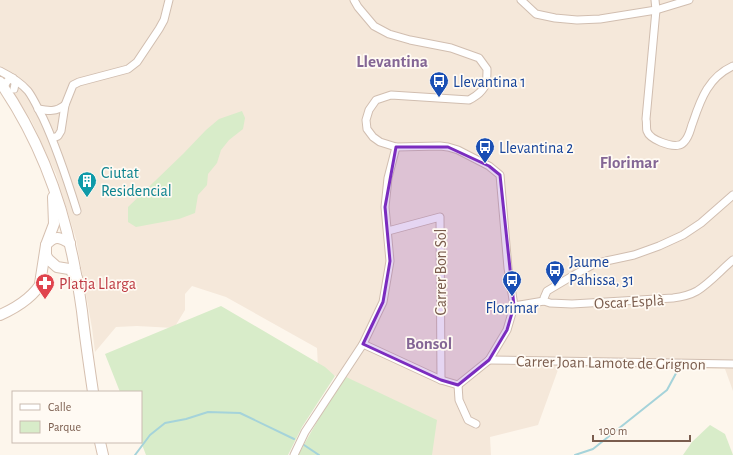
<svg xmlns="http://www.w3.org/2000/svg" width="733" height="455" font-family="'Alegreya Sans',sans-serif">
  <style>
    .residential { fill: #f5e8da }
    .green { fill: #d8ecc9 }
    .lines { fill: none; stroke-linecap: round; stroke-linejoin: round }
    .stream { stroke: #a5d3da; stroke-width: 2 }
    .street-casing { stroke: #d1beb0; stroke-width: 9 }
    .secondary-casing { stroke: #d6c0b0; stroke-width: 12 }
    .street { stroke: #fff; stroke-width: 7 }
    .secondary { stroke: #fff; stroke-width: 10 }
    .marked { fill: #7b2cbf; fill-opacity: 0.2; stroke: #7b2cbf; stroke-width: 3; stroke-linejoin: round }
    .labels { text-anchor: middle; stroke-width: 3.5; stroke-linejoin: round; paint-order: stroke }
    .transit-label { font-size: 16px; fill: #164399; stroke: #fffaf3; text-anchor: start }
    .culture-label { font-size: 16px; fill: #0d838f; stroke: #fffaf3; text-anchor: start }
    .street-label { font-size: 16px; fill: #7a5c4d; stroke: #fffaf3 }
    .health-label { font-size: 16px; fill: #be3a42; stroke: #fffaf3; text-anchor: start }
    .neighbourhood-label { font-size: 17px; font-weight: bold; fill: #846695; stroke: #fffaf3 }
  </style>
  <rect width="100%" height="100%" fill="#fdf6ec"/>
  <path class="residential" d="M0 0H733V391L725 369 559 367 538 425 490 437 491 455H428L369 393 318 367 317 348 226 297 192 286 185 294V310L174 328 137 326 116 327 95 352 92 328 76 239 56 174 31 120 0 72Z"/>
  <g class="green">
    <path d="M242 111 245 118 243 129 229 140 221 150 217 163 208 174 207 185 198 195 195 213 179 219 136 227 128 222V207L183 154 206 130 219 119Z"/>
    <path d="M221 306 325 367 335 376 302 427 288 455H146L141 442V392H120L105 354Z"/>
    <path d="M344 376 437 420 432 455H298L335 390Z"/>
    <path d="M710 425 725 434 733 455H683L692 442Z"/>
  </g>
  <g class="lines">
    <g class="stream">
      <path d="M304 445 319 455"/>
      <path d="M135 455 150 435 165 423 186 419 208 412 240 413 294 439"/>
      <path d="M575 455 593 449 667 390 681 364"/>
    </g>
    <defs>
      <g id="street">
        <path d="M354 0 358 7 374 26 389 34 410 40 451 48 479 58 487 69C487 73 487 79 486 83 484 91 476 96 469 100L391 95 376 100 369 110 366 120 367 129 373 137 380 142 396 147 440 146 448 147 458 150 489 166 500 175 508 268 514 306 507 330 489 360 458 385 441 380 363 344"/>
        <path d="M521 0 536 14 555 18 577 20 600 19 656 10 689 0"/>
        <path d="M655 0 656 10 646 119C647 123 646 128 647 131 650 140 671 147 679 145 681 145 683 143 684 142 690 136 690 129 693 122 701 98 709 77 733 66"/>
        <path d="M0 71C10 76 20 82 28 91 34 99 38 109 43 118 57 148 67 179 77 211"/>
        <path d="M4 88C6 82 7 80 13 78L15 84 14 89"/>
        <path d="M38 109C49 111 56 112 65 105"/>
        <path d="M53 138 58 136 61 131 65 105 73 85 79 82 128 69 137 62 159 29 164 20 169 0"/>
        <path d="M388 231 440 217 441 380"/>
        <path d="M544 301V298L547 291 574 275 594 264 606 261 634 255 659 246 683 235 701 223 733 195"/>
        <path d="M514 306 544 301 550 303 572 304 673 298C681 297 690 295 697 291 710 283 721 270 733 260"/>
        <path d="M489 360 733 364"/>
        <path d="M458 385 459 400 468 420 476 424"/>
        <path d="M294 455 305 432 363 344 383 302 390 261 385 207 388 178 396 147"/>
      </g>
      <g id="secondary">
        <path d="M0 82C38 137 63 203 75 269 78 283 80 297 82 311 85 338 89 365 93 392"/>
        <path d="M70 243C59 237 55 235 46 245V255L48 259 57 267 69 269 73 273 77 278"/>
        <path d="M40 284 41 277 46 245 54 224 53 197"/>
        <path d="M0 315C18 307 34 297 43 280"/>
        <path d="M100 442 103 455"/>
      </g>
    </defs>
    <use href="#street" class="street-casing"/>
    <use href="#secondary" class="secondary-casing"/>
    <use href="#street" class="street"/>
    <use href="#secondary" class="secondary"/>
  </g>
  <path class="marked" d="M396 147H448L489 166 500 175 514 306 507 330 489 360 458 385 441 380 363 344 383 302 390 261 385 207Z"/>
  <defs>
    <symbol id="bus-pin" viewBox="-11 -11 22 30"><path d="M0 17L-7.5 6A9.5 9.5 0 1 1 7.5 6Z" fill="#1a4fb4" stroke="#fffaf3"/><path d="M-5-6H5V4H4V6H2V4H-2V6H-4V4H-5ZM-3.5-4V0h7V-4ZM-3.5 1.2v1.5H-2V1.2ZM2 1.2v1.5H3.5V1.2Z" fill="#fff"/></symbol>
    <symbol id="building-pin" viewBox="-11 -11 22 30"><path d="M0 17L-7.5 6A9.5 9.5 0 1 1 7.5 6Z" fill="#0f9aa8" stroke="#fffaf3"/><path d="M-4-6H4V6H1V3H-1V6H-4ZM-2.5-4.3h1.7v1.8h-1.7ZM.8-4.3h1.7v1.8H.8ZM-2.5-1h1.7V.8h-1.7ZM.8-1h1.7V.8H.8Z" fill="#fff"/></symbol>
    <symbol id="pharmacy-pin" viewBox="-11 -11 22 30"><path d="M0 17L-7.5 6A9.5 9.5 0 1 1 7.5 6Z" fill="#e0444e" stroke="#fffaf3"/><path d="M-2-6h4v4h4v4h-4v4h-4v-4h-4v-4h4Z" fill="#fff"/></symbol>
  </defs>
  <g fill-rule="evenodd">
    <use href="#bus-pin" x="428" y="70" width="22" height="30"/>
    <use href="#bus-pin" x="474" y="136" width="22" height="30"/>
    <use href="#building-pin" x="76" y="170" width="22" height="30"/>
    <use href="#bus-pin" x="544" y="259" width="22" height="30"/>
    <use href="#bus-pin" x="501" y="269" width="22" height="30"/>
    <use href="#pharmacy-pin" x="34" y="272" width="22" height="30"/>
  </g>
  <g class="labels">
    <g class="transit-label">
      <text x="453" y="87">Llevantina 1</text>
      <text x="499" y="153">Llevantina 2</text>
      <text x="569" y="267">Jaume<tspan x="569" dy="18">Pahissa, 31</tspan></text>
      <text x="512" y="313" text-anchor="middle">Florimar</text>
    </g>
    <g class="culture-label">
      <text x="101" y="178">Ciutat<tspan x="101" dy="18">Residencial</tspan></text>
    </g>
    <g class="street-label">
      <text transform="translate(440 272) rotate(-90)" y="6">Carrer Bon Sol</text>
      <text transform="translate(629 301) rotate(-3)" y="6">Oscar Esplà</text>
      <text transform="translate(611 362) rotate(1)" y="6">Carrer Joan Lamote de Grignon</text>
    </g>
    <g class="health-label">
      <text x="59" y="289">Platja Llarga</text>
    </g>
    <g class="neighbourhood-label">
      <text x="392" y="67">Llevantina</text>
      <text x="629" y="168">Florimar</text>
      <text x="429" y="349">Bonsol</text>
    </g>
  </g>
  <rect x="12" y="391" width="130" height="52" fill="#fffaf3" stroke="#cabbb1"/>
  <rect x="20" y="404" width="20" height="6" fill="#ffffff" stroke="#cabbb1"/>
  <text x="48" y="411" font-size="12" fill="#7a5c4d">Calle</text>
  <rect x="20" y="421" width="20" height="12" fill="#d8ecc9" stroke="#cabbb1"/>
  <text x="48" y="431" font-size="12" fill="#7a5c4d">Parque</text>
  <path d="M593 435v6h97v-6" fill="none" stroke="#7a5c4d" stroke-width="2"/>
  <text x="599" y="435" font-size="12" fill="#7a5c4d" stroke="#fffaf3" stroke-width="3" paint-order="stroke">100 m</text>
</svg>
